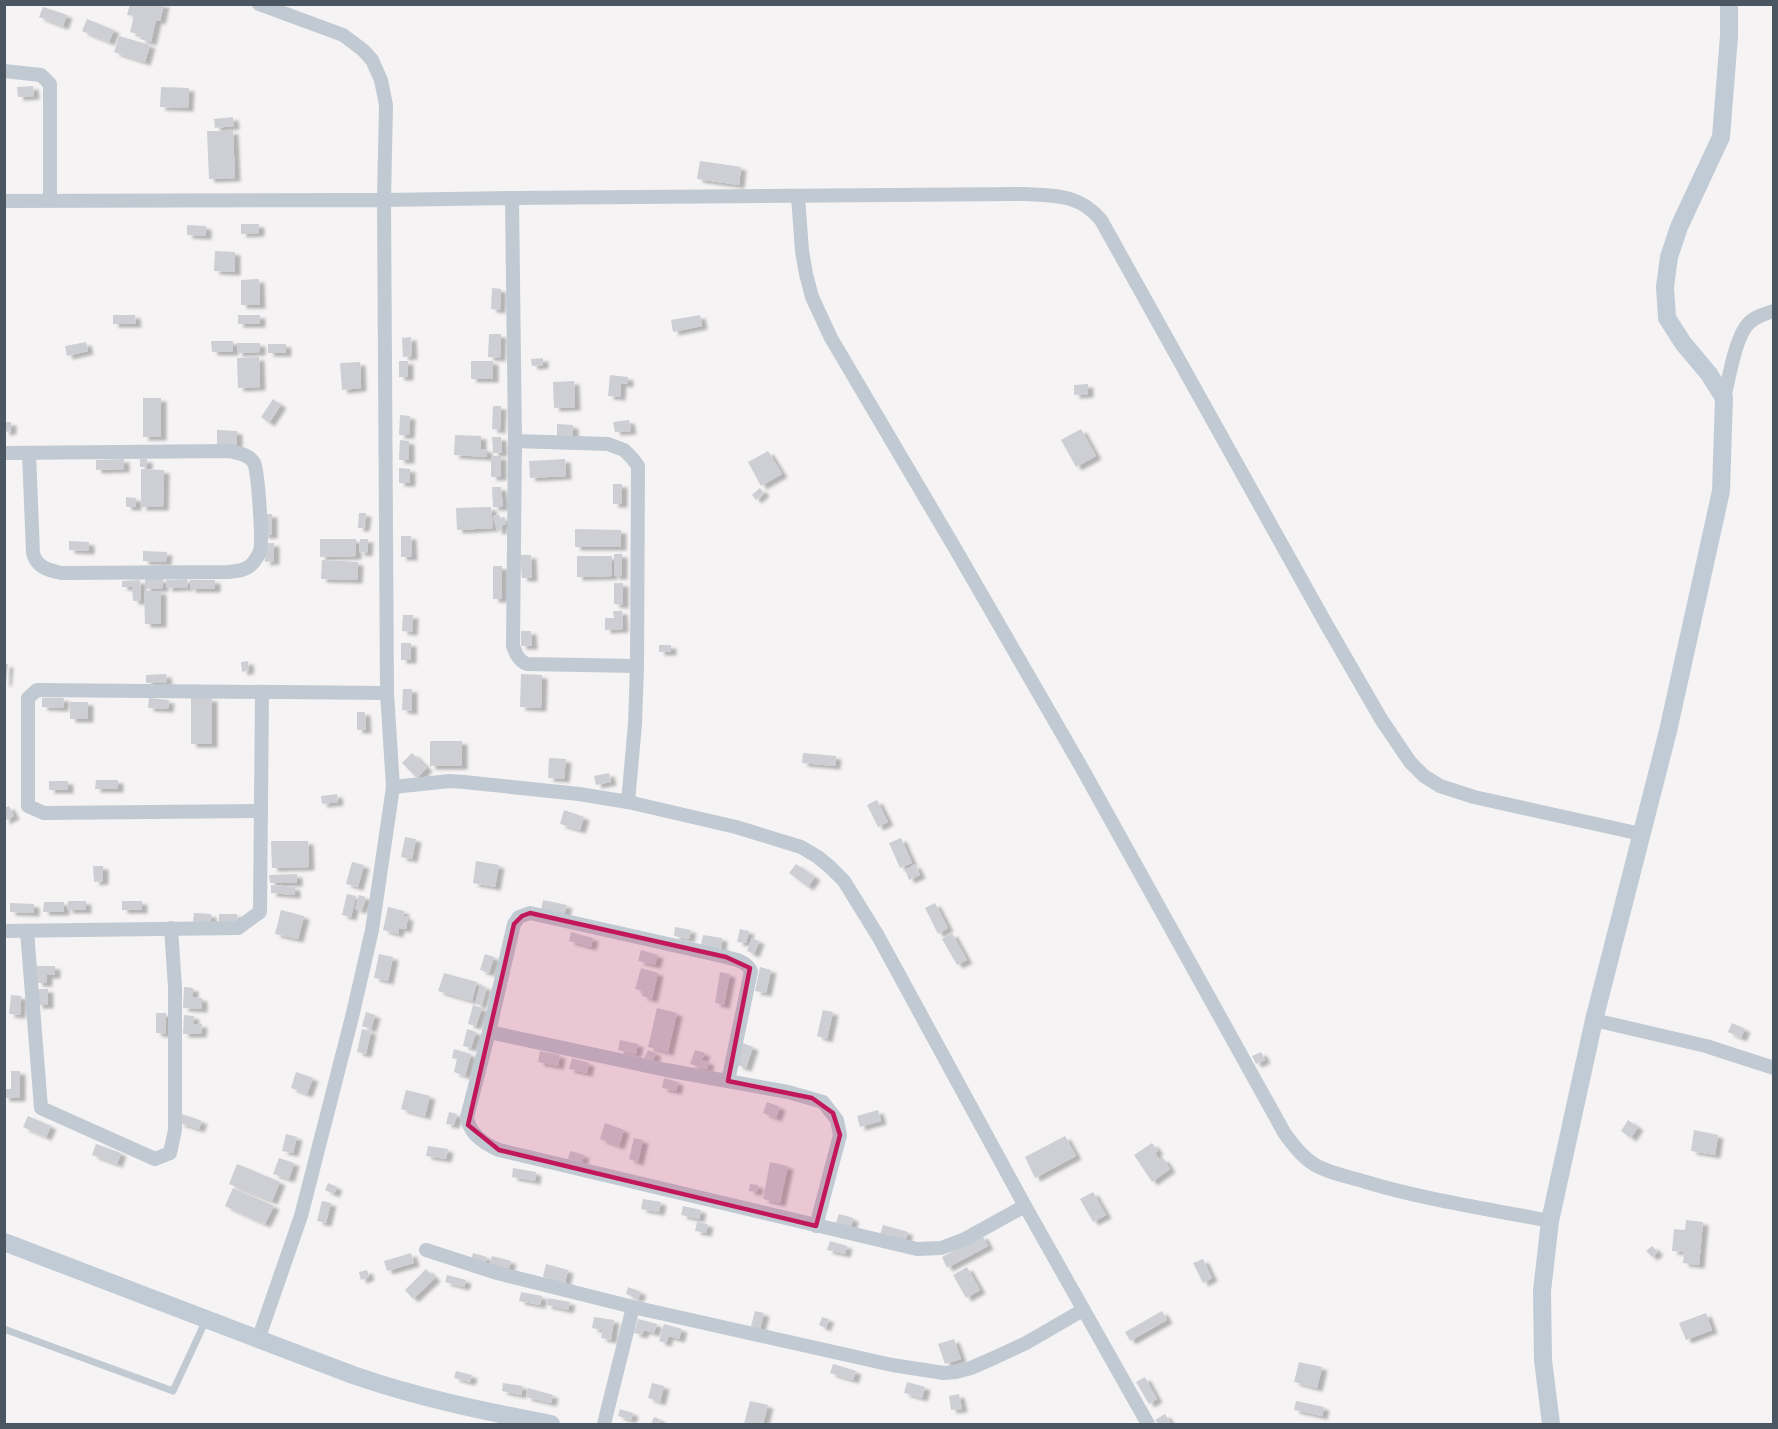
<svg xmlns="http://www.w3.org/2000/svg" width="1778" height="1429" font-family="Karla,sans-serif">
  <style>
    .building { fill: #cdcfd5; filter: url(#shadow) }
    .lines { fill: none; stroke-linecap: round; stroke-linejoin: round }
    .lane { stroke: #c1cad2; stroke-width: 7 }
    .street { stroke: #c1cad2; stroke-width: 14 }
    .secondary { stroke: #c1cbd6; stroke-width: 18 }
    .marked { fill: #c2185b; fill-opacity: 0.2; stroke: #c2185b; stroke-width: 4.5; stroke-linejoin: round }
  </style>
  <defs>
    <filter id="shadow"><feDropShadow dx="5.5" dy="3.5" stdDeviation="1.5" flood-color="#0004"/></filter>
  </defs>
  <rect width="100%" height="100%" fill="#f5f3f3"/>
  <g class="building">
    <path d="M130 4H164L160 21 156 20 151 42 140 39 141 35 130 32 134 16 127 15Z"/>
    <path d="M43 7 67 15 63 26 39 17Z"/>
    <path d="M87 19 114 30 109 42 82 31Z"/>
    <path d="M119 36 150 45 145 62 114 52Z"/>
    <path d="M33 86 34 96 18 97 17 87Z"/>
    <path d="M161 87 189 88 188 108 160 107Z"/>
    <path d="M233 117 234 126 215 128 214 119Z"/>
    <path d="M207 131H233L235 178 209 179Z"/>
    <path d="M700 161 741 167 739 185 697 179Z"/>
    <path d="M241 224H259V233L241 234Z"/>
    <path d="M187 225 206 226V236L187 235Z"/>
    <path d="M215 251 235 252V272L214 271Z"/>
    <path d="M259 279 260 305H241V280Z"/>
    <path d="M492 288 501 289 500 310 491 309Z"/>
    <path d="M113 315H135L136 324H113Z"/>
    <rect x="238" y="315" width="22" height="9"/>
    <path d="M700 315 702 326 673 332 671 320Z"/>
    <path d="M489 334H501L500 358 488 357Z"/>
    <path d="M411 337 412 356 403 357 402 338Z"/>
    <path d="M211 341H233V352H212Z"/>
    <path d="M86 342 88 351 67 356 65 346Z"/>
    <path d="M237 343H260V352L237 353Z"/>
    <rect x="268" y="344" width="18" height="9"/>
    <path d="M259 357 260 387 238 388 237 358Z"/>
    <path d="M543 358V365L532 366 531 359Z"/>
    <rect x="399" y="361" width="9" height="16"/>
    <rect x="471" y="361" width="22" height="18"/>
    <path d="M360 362 361 388 342 390 340 363Z"/>
    <path d="M610 375 628 377V384L621 383 620 397 608 396Z"/>
    <path d="M574 381 575 407 554 408 553 382Z"/>
    <path d="M1088 384V394L1074 395V385Z"/>
    <rect x="143" y="398" width="18" height="39"/>
    <path d="M273 399 281 405 269 423 261 417Z"/>
    <path d="M493 406H501L500 430 492 429Z"/>
    <path d="M400 415 410 416 409 435H399Z"/>
    <path d="M629 420 631 431 615 432 613 422Z"/>
    <path d="M4 422H11V431L4 432Z"/>
    <path d="M557 424 573 425V437H557Z"/>
    <path d="M1081 429 1096 456 1076 467 1061 440Z"/>
    <path d="M217 430 237 431V445H217Z"/>
    <path d="M455 435 481 436V449H487V457L454 455Z"/>
    <path d="M492 437H501L502 453H493Z"/>
    <path d="M400 440 409 441V460H399Z"/>
    <path d="M768 451 782 474 761 486 748 462Z"/>
    <rect x="491" y="456" width="10" height="21"/>
    <path d="M124 459V469L96 470V460Z"/>
    <rect x="140" y="459" width="7" height="8"/>
    <path d="M565 459 566 476 530 478 529 461Z"/>
    <path d="M399 468 410 469V483H399Z"/>
    <path d="M141 469 164 470 163 507H141Z"/>
    <rect x="613" y="484" width="9" height="20"/>
    <path d="M492 487H501L503 507H493Z"/>
    <path d="M760 488 764 493 756 500 752 495Z"/>
    <path d="M126 497 136 498V507H126Z"/>
    <path d="M491 507 493 528 457 530 456 508Z"/>
    <path d="M359 513H366L364 528H358Z"/>
    <rect x="263" y="514" width="9" height="21"/>
    <path d="M499 514 500 518 504 517 506 524 501 526 502 530 497 531 493 516Z"/>
    <path d="M575 529 621 530V547H575Z"/>
    <path d="M401 536H411L412 557H401Z"/>
    <path d="M320 539H356V556L320 557Z"/>
    <path d="M360 539H368L367 553 359 552Z"/>
    <path d="M69 541 89 542V551L69 550Z"/>
    <path d="M264 543H274V561L265 562Z"/>
    <path d="M143 551 167 552 166 562 143 561Z"/>
    <rect x="614" y="554" width="8" height="22"/>
    <path d="M520 555H531L532 578H522Z"/>
    <path d="M577 556H612V576L577 577Z"/>
    <path d="M322 560 358 562 357 580 321 579Z"/>
    <rect x="493" y="566" width="9" height="33"/>
    <path d="M145 579H163V588L145 589Z"/>
    <path d="M187 579 188 587 167 588 166 580Z"/>
    <path d="M140 580 141 601H133L132 587H122V581Z"/>
    <rect x="190" y="580" width="25" height="9"/>
    <path d="M614 583H623V605L614 604Z"/>
    <path d="M144 591H161V624H145Z"/>
    <path d="M613 611H622L623 629 605 630V618H614Z"/>
    <path d="M403 615H413L412 632 402 631Z"/>
    <path d="M521 631H531L532 646H521Z"/>
    <rect x="401" y="643" width="10" height="17"/>
    <rect x="659" y="645" width="12" height="7"/>
    <path d="M248 661 249 670 242 672 241 662Z"/>
    <path d="M4 664H8L6 683H4Z"/>
    <path d="M166 674 167 682 146 683V675Z"/>
    <path d="M521 674 542 675 541 708 520 707Z"/>
    <path d="M403 689H412V711L402 710Z"/>
    <path d="M42 698H64L63 708 42 707Z"/>
    <path d="M149 698 169 700 168 709 148 708Z"/>
    <rect x="191" y="698" width="21" height="46"/>
    <rect x="70" y="702" width="18" height="17"/>
    <path d="M357 712H365L366 730H357Z"/>
    <rect x="430" y="741" width="32" height="25"/>
    <path d="M412 753 427 768 417 778 402 763Z"/>
    <path d="M803 753 836 756 835 766 802 763Z"/>
    <path d="M549 758 566 759 564 779 548 778Z"/>
    <path d="M609 773 611 782 596 785 594 776Z"/>
    <path d="M96 780H118V789H95Z"/>
    <rect x="49" y="781" width="19" height="9"/>
    <path d="M337 794 338 802 322 804 321 796Z"/>
    <path d="M877 800 888 822 878 827 867 805Z"/>
    <path d="M9 806 14 816 4 821V808Z"/>
    <path d="M564 810 584 817 580 830 560 824Z"/>
    <path d="M405 837 416 839 412 859 401 857Z"/>
    <path d="M901 838 912 863 900 868 889 843Z"/>
    <path d="M271 841H308L309 867 272 868Z"/>
    <path d="M476 861 499 865 495 887 473 883Z"/>
    <path d="M352 862 364 865 358 887 346 884Z"/>
    <path d="M796 864 815 877 808 887 789 873Z"/>
    <path d="M915 864 920 875 909 880 905 870Z"/>
    <path d="M93 866H103V881L94 882Z"/>
    <path d="M297 874V883H270L269 875Z"/>
    <path d="M271 885 295 887V895L271 893Z"/>
    <path d="M347 894 356 896 351 917 342 915Z"/>
    <path d="M359 895 366 897 361 910 355 909Z"/>
    <path d="M543 900 567 905 564 915 541 910Z"/>
    <path d="M68 901H86V910H67Z"/>
    <rect x="122" y="901" width="20" height="9"/>
    <path d="M44 902H64V912H43Z"/>
    <path d="M10 903 34 904V913L10 912Z"/>
    <path d="M935 903 948 928 938 934 925 908Z"/>
    <path d="M388 907 404 911 403 916 408 917 406 929 399 928 398 934 383 930Z"/>
    <path d="M281 910 304 916 298 939 275 934Z"/>
    <path d="M194 913 211 914V922H193Z"/>
    <path d="M219 914H237L238 923H219Z"/>
    <path d="M675 927 691 930 689 939 674 936Z"/>
    <path d="M740 929 749 931 746 943 737 942Z"/>
    <path d="M571 932 593 938 591 947 569 941Z"/>
    <path d="M952 933 967 960 957 965 942 939Z"/>
    <path d="M703 935 722 938 721 949 701 945Z"/>
    <path d="M752 938 759 941 754 954 747 951Z"/>
    <path d="M641 950 658 955 655 965 638 961Z"/>
    <path d="M379 954 393 957 388 981 374 978Z"/>
    <path d="M485 954 494 957 489 973 480 970Z"/>
    <path d="M37 966H55V975H47V983H37Z"/>
    <path d="M760 967 771 970 766 993 755 991Z"/>
    <path d="M641 968 658 973 652 999 642 996 643 991 635 989Z"/>
    <path d="M720 972 730 974 724 1005 715 1003Z"/>
    <path d="M444 973 477 982 472 1001 438 991Z"/>
    <path d="M480 985 486 987 481 1005 475 1004Z"/>
    <path d="M184 987 193 988V997L202 998V1009L183 1008Z"/>
    <rect x="37" y="989" width="11" height="16"/>
    <path d="M11 995 21 996 20 1015 9 1014Z"/>
    <path d="M473 1005 482 1008 476 1026 468 1024Z"/>
    <path d="M657 1008 677 1013 668 1052 648 1047Z"/>
    <path d="M823 1010 833 1012 827 1039 817 1036Z"/>
    <path d="M366 1012 375 1015 371 1029 362 1026Z"/>
    <path d="M156 1013H166V1034L156 1033Z"/>
    <path d="M184 1015 194 1016 193 1024H202L201 1034H183Z"/>
    <path d="M1732 1023 1745 1029 1741 1038 1728 1032Z"/>
    <path d="M362 1029 371 1031 366 1054 357 1052Z"/>
    <path d="M467 1029 476 1032 471 1048 463 1046Z"/>
    <path d="M620 1040 638 1044 636 1054 618 1050Z"/>
    <path d="M743 1043 753 1047 746 1068 737 1065Z"/>
    <path d="M454 1049 471 1054 465 1076 454 1072 457 1059 452 1058Z"/>
    <path d="M648 1050 656 1053 653 1061 644 1058Z"/>
    <path d="M695 1050 705 1053 702 1060 709 1062 707 1069 690 1064Z"/>
    <path d="M540 1051 560 1055 558 1066 538 1062Z"/>
    <path d="M1261 1052 1265 1060 1256 1064 1252 1056Z"/>
    <path d="M572 1058 589 1063 587 1073 569 1069Z"/>
    <path d="M11 1071H20V1098H4V1089H11Z"/>
    <path d="M296 1072 313 1078 307 1094 291 1088Z"/>
    <path d="M664 1078 678 1082 676 1091 662 1088Z"/>
    <path d="M406 1090 430 1096 425 1116 401 1109Z"/>
    <path d="M767 1102 780 1107 776 1118 763 1113Z"/>
    <path d="M878 1110 881 1121 860 1127 857 1116Z"/>
    <path d="M449 1112 457 1114 454 1125 446 1124Z"/>
    <path d="M182 1114 202 1121 199 1129 179 1123Z"/>
    <path d="M28 1116 51 1126 46 1137 23 1127Z"/>
    <path d="M1628 1120 1638 1127 1631 1138 1621 1131Z"/>
    <path d="M605 1123 624 1130 619 1146 600 1139Z"/>
    <path d="M1694 1130 1718 1135 1715 1155 1691 1151Z"/>
    <path d="M286 1134 297 1137 293 1153 282 1151Z"/>
    <path d="M1065 1136 1076 1156 1035 1178 1025 1157Z"/>
    <path d="M634 1138 643 1140 638 1162 629 1159Z"/>
    <path d="M1152 1143 1158 1151 1155 1153 1160 1160 1163 1158 1170 1169 1152 1182 1134 1155Z"/>
    <path d="M96 1144 121 1153 117 1164 92 1155Z"/>
    <path d="M428 1146 448 1149 446 1159 426 1156Z"/>
    <path d="M570 1151 584 1155 582 1163 568 1159Z"/>
    <path d="M279 1158 294 1163 289 1179 273 1174Z"/>
    <path d="M770 1162 788 1166 780 1203 763 1199Z"/>
    <path d="M237 1164 280 1182 272 1201 229 1184Z"/>
    <path d="M513 1168 536 1172 535 1181 512 1177Z"/>
    <path d="M328 1183 337 1187 334 1194 325 1190Z"/>
    <path d="M750 1184 758 1185 757 1192 749 1191Z"/>
    <path d="M233 1188 274 1206 265 1224 225 1206Z"/>
    <path d="M1093 1192 1106 1215 1093 1222 1080 1199Z"/>
    <path d="M643 1199 661 1202 659 1212 641 1209Z"/>
    <path d="M322 1201 331 1203 326 1223 317 1221Z"/>
    <path d="M683 1206 701 1210 699 1219 681 1215Z"/>
    <path d="M839 1214 853 1218 851 1228 836 1223Z"/>
    <path d="M1686 1220 1703 1222 1699 1265 1683 1263 1684 1252 1672 1251 1674 1229 1685 1230Z"/>
    <path d="M697 1222 708 1224 706 1233 695 1231Z"/>
    <path d="M883 1225 908 1232 905 1241 880 1235Z"/>
    <path d="M982 1235 988 1246 947 1268 942 1257Z"/>
    <path d="M830 1241 847 1246 845 1254 827 1250Z"/>
    <path d="M1652 1246 1658 1252 1652 1257 1646 1251Z"/>
    <path d="M411 1253 414 1263 387 1271 384 1261Z"/>
    <path d="M473 1253 487 1257 485 1265 471 1261Z"/>
    <path d="M492 1256 511 1261 508 1271 489 1266Z"/>
    <path d="M1203 1259 1212 1278 1203 1283 1193 1263Z"/>
    <path d="M546 1264 568 1270 565 1283 543 1277Z"/>
    <path d="M967 1267 980 1290 966 1298 953 1275Z"/>
    <path d="M426 1269 435 1278 413 1299 405 1290Z"/>
    <path d="M367 1270 369 1277 361 1280 359 1272Z"/>
    <path d="M447 1275 466 1280 464 1287 445 1282Z"/>
    <path d="M628 1287 641 1292 638 1299 626 1294Z"/>
    <path d="M521 1292 542 1296 540 1305 519 1301Z"/>
    <path d="M548 1298 570 1302 568 1310 546 1305Z"/>
    <path d="M755 1311 764 1313 760 1329 751 1326Z"/>
    <path d="M1162 1311 1167 1320 1130 1341 1125 1332Z"/>
    <path d="M1706 1313 1712 1330 1686 1340 1679 1323Z"/>
    <path d="M594 1317 614 1320 611 1340 601 1338 603 1330 592 1328Z"/>
    <path d="M822 1317 829 1319 825 1328 819 1325Z"/>
    <path d="M638 1319 657 1324 654 1333 644 1330 642 1335 634 1333Z"/>
    <path d="M664 1324 682 1329 679 1339 668 1336 666 1343 659 1341Z"/>
    <path d="M954 1339 961 1359 945 1364 938 1344Z"/>
    <path d="M1299 1362 1322 1367 1317 1388 1294 1382Z"/>
    <path d="M833 1364 856 1371 853 1380 830 1373Z"/>
    <path d="M456 1371 472 1375 470 1382 454 1378Z"/>
    <path d="M1145 1377 1157 1399 1149 1404 1136 1382Z"/>
    <path d="M907 1382 925 1387 922 1398 904 1393Z"/>
    <path d="M503 1383 523 1386 521 1395 502 1391Z"/>
    <path d="M652 1383 664 1386 660 1402 648 1398Z"/>
    <path d="M528 1388 553 1395 551 1403 526 1397Z"/>
    <path d="M959 1394 962 1409 951 1410 949 1396Z"/>
    <path d="M750 1401 768 1405 763 1424H744Z"/>
    <path d="M1296 1401 1324 1407 1322 1416 1294 1410Z"/>
    <path d="M620 1409 633 1413 631 1420 618 1416Z"/>
    <path d="M1165 1414 1171 1424H1158L1155 1420Z"/>
    <path d="M654 1417 660 1419 658 1424H651Z"/>
  </g>
  <g class="lines">
    <path class="lane" d="M4 1329 173 1391 206 1320"/>
    <g class="street">
      <path d="M259 4 343 35 363 50 372 60 381 80 386 105 384 200 512 198 515 441 608 444 624 450 632 458 638 466 637 666 635 724 628 802"/>
      <path d="M4 71 41 75 50 84V200"/>
      <path d="M798 196 802 251 806 274 812 297 831 338 956 550 1083 770 1285 1134C1294 1146 1304 1159 1317 1166 1332 1174 1350 1177 1366 1182 1426 1200 1489 1209 1550 1221"/>
      <path d="M512 198 1025 194C1056 196 1079 194 1101 220L1325 622 1381 719 1410 762 1424 776 1440 786 1474 797 1641 834"/>
      <path d="M4 201 384 200 387 693 393 787 372 930 352 1017 301 1216 258 1340"/>
      <path d="M1724 398C1729 379 1735 338 1748 324 1754 317 1764 314 1774 311"/>
      <path d="M515 441 513 646C516 654 519 661 527 664L637 666"/>
      <path d="M4 453 229 451C237 453 249 454 254 463 258 471 263 542 260 551 259 555 255 560 253 563 246 571 236 571 227 572L61 573C48 570 36 567 33 553L29 453"/>
      <path d="M393 787 450 781 464 782 579 794 628 802 736 827 801 847 818 857 830 867 844 881 878 936 1025 1206 1148 1424"/>
      <path d="M261 811 44 813 28 806V698L37 690 387 693"/>
      <path d="M4 931 238 928 260 912 262 692"/>
      <path d="M27 931 41 1108 155 1159 170 1153 175 1130V987L171 928"/>
      <path d="M1594 1020 1706 1046 1774 1068"/>
      <path d="M489 1032 666 1070 788 1092 823 1102 837 1120 840 1135 816 1226"/>
      <path d="M728 1081 751 971C746 961 736 960 726 957L530 913 519 917 514 924 489 1032 467 1117C469 1134 485 1144 499 1150L917 1249 941 1248 965 1239 1025 1206"/>
      <path d="M426 1250 497 1273 633 1307 892 1365 944 1373 956 1372 971 1368 996 1357 1026 1343 1083 1310"/>
      <path d="M604 1424 633 1307"/>
    </g>
    <g class="secondary">
      <path d="M4 1242 353 1375C419 1398 483 1411 551 1424"/>
      <path d="M1551 1424 1543 1360 1542 1291 1550 1221 1594 1020 1668 731 1721 491 1724 398 1709 374 1683 343 1667 318 1665 287 1669 257 1679 227 1721 137 1729 36V4"/>
    </g>
  </g>
  <path class="marked" d="M530 913 726 957 750 968 728 1081 812 1098 833 1113 840 1135 816 1226 499 1150 468 1125 514 924 522 916Z"/>
  <rect width="1778" height="1429" fill="none" stroke="#4a5661" stroke-width="12"/>
</svg>
